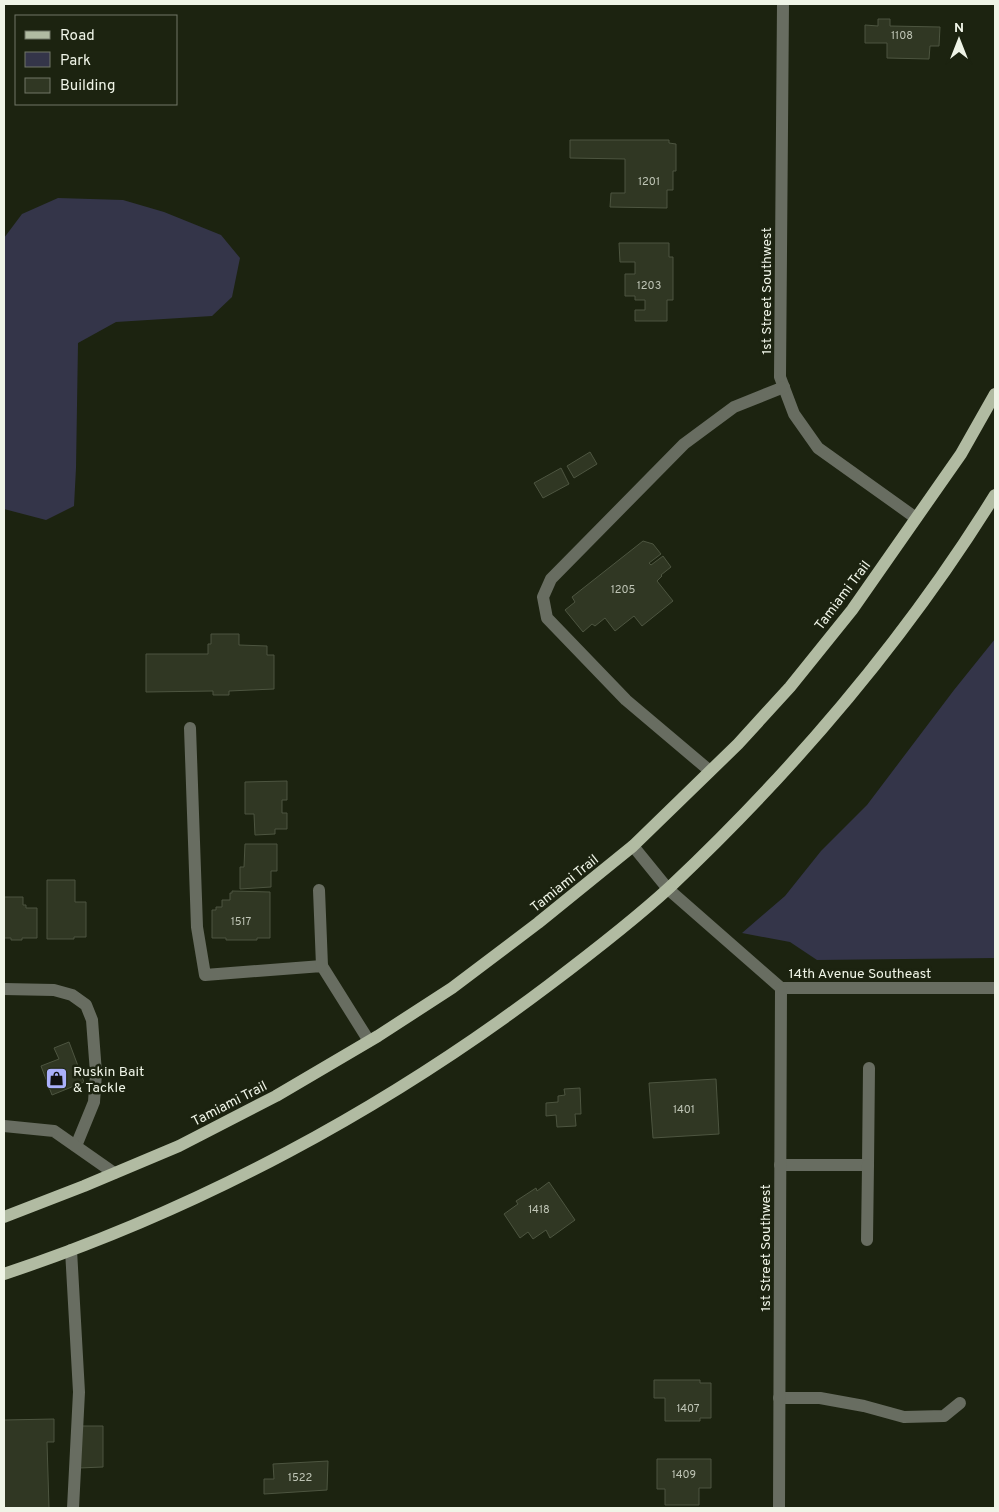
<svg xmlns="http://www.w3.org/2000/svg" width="999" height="1512" font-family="Overpass,sans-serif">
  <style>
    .green { fill: #343549 }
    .building { fill: #303723; stroke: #4d5540 }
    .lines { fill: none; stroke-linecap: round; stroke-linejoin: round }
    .minor { stroke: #686d61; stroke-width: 12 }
    .major { stroke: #b1bba2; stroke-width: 12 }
    .labels { text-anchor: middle; stroke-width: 5; stroke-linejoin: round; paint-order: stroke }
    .number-label { font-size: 11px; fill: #bfc5b6 }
    .street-label { font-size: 14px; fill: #eff4e7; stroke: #1c2310 }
    .poi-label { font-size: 14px; fill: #eff4e7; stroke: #1c2310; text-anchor: start }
  </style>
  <rect width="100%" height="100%" fill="#1c2310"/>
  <g class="green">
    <path d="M58 198 123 200 164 212 221 235 240 258 232 297 212 316 116 322 78 343 76 468 74 506 46 520 4 509V238L22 214Z"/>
    <path d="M995 639V958L817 960 790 942 742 933 785 896 821 851 867 805 954 690Z"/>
  </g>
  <g class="building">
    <path d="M878 19H890V26L940 27 939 46H930L929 59 887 58V43H865V25L878 26Z"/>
    <path d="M570 140H669V143L676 144V171H673V190H667V208L610 207 611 193H625V159L570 158Z"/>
    <path d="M619 243H669V257H673V300H667V321H635V310H645V300H635V296H625V274H635V262H620Z"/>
    <path d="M590 452 597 464 574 478 567 466Z"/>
    <path d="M561 468 569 484 543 498 534 483Z"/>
    <path d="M643 541 653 544 661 554 649 563 651 565 663 556 671 567 661 575 662 576 657 581 673 601 642 626 634 616 615 631 605 618 595 626 592 624 583 632 565 610 575 602 572 597Z"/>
    <path d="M211 634H239V645L267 646V655H274V689L229 691V695H213V691L146 692V654H208V644H211Z"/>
    <path d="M287 781V800H282V813H287V829H275V834L255 835 254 814H245V782Z"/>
    <path d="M245 844H277V871H271V887L240 889V867H244Z"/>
    <path d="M47 880H75V902H86V937H74V939H47Z"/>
    <path d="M232 891 270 892V938H257V940H226V938H212V910H216V907H222V900H230V893H232Z"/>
    <path d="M4 897H23V905H26V908H37V938H22V940H11V938H4Z"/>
    <path d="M69 1042 84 1082 52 1095 41 1066 59 1059 54 1048Z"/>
    <path d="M716 1079 719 1134 653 1138 649 1083Z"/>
    <path d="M580 1088 581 1114H575L576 1126 557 1127 556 1115 546 1116V1103L558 1102V1096L565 1095 564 1089Z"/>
    <path d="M549 1182 575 1220 550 1238 546 1230 533 1239 528 1232 520 1238 504 1214 518 1204 516 1201 536 1188 537 1191Z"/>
    <path d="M654 1380H700V1383H711V1418H700V1421H665V1398H654Z"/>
    <path d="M54 1419V1442H47L49 1508H4V1420Z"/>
    <path d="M79 1426H103V1467L79 1468Z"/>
    <path d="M657 1459H711V1488H699V1505H665V1489H657Z"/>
    <path d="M328 1461 327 1490 264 1494V1479H274L273 1464Z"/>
  </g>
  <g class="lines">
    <g class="minor">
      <path d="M783 4 780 377 794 414 818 448 916 518"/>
      <path d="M190 728 197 927 205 975 322 966 369 1041"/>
      <path d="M710 771 626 700 547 618 543 597 551 579 684 444 734 407 784 387"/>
      <path d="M633 846 668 889 781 988H995"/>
      <path d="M319 890 322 966"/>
      <path d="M4 989 54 990 72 995 86 1005 92 1020 96 1073 94 1102 76 1146"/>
      <path d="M4 1126 54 1131 114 1173"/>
      <path d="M780 1165H868L869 1068"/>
      <path d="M867 1240 868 1165"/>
      <path d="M71 1250 79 1392 73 1508"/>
      <path d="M779 1398H820L864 1406 904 1417 944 1416 960 1403"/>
      <path d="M779 1508 781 988"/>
    </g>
    <g class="major">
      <path d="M4 1217 84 1186 179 1146 276 1096 378 1036 452 988 538 923 633 846 738 744 790 687 852 610 961 454 995 394"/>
      <path d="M4 1274C200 1209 385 1109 549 985 590 954 632 922 670 887 794 770 905 640 995 495"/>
    </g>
  </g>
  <defs>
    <symbol id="shop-square" viewBox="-11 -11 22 22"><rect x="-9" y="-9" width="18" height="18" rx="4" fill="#aab0fb" stroke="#1c2310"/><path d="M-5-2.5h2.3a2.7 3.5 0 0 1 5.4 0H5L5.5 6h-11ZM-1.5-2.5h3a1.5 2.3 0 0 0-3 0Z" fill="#111"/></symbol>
  </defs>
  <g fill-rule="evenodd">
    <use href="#shop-square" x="44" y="1066" width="25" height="25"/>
  </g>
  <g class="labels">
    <g class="number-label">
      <text x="902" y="39">1108</text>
      <text x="649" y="185">1201</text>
      <text x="649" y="289">1203</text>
      <text x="623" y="593">1205</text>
      <text x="241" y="925">1517</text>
      <text x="684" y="1113">1401</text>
      <text x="539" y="1213">1418</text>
      <text x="688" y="1412">1407</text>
      <text x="684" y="1478">1409</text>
      <text x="300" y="1481">1522</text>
    </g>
    <g class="street-label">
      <text transform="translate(766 291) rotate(-90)" y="5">1st Street Southwest</text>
      <text transform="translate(842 595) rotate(-53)" y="5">Tamiami Trail</text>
      <text transform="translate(564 883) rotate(-39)" y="5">Tamiami Trail</text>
      <text x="860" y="978">14th Avenue Southeast</text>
      <text transform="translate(229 1103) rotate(-27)" y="5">Tamiami Trail</text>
      <text transform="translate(765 1248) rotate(-90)" y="5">1st Street Southwest</text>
    </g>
    <g class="poi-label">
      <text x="73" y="1076">Ruskin Bait<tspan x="73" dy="16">&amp; Tackle</tspan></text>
    </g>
  </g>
  <rect width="999" height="1512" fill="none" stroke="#eff4e7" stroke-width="10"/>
  <rect x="15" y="15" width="162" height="90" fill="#1c2310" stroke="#707766"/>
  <rect x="25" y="31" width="25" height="8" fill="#b1bba2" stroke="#707766"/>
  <text x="60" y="40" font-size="15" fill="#eff4e7">Road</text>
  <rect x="25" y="52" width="25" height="15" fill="#343549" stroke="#707766"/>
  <text x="60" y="65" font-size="15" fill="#eff4e7">Park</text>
  <rect x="25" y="78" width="25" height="15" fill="#303723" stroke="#707766"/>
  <text x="60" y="90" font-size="15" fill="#eff4e7">Building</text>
  <g transform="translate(959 40)" stroke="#1c2310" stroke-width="4" paint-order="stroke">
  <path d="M0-4L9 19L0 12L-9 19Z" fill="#eff4e7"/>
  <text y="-8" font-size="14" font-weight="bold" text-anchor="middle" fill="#eff4e7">N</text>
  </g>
</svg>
